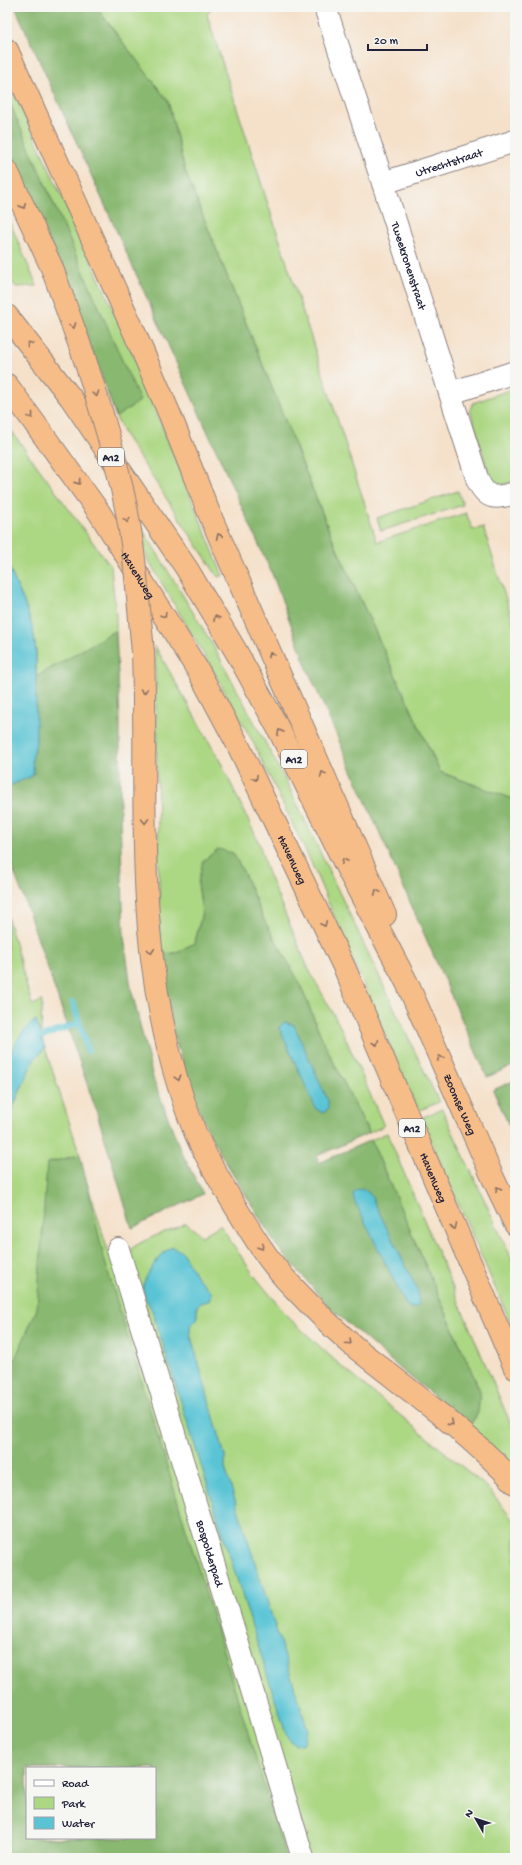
<svg xmlns="http://www.w3.org/2000/svg" width="522" height="1865" font-family="'Gochi Hand',sans-serif">
  <style>
    .green { fill: #acd783; stroke: #677c5f; fill-rule: evenodd }
    .forest { fill: #89b871; stroke: #566d56; fill-rule: evenodd }
    .water { fill: #5ac4d5; stroke: #3e7388 }
    .lines { fill: none; stroke-linecap: round; stroke-linejoin: round }
    .stream { stroke: #5ac4d5; stroke-width: 6 }
    .street-casing { stroke: #8c8282; stroke-width: 24 }
    .highway-casing { stroke: #8c8282; stroke-width: 24 }
    .street { stroke: #fff; stroke-width: 22 }
    .highway { stroke: #f7bd88; stroke-width: 22 }
    .highway-bridge-casing { stroke: #8c8282; stroke-width: 24; stroke-linecap: butt }
    .highway-bridge { stroke: #f7bd88; stroke-width: 22 }
    .oneway { stroke: #8c7062 }
    .labels { text-anchor: middle; stroke-width: 3.5; stroke-linejoin: round; paint-order: stroke }
    .shield { fill: #f6f6f2; stroke: #626272; stroke-width: 1 }
    .shield-label { font-size: 11px; font-weight: bold; fill: #22223b }
    .street-label { font-size: 12px; fill: #22223b; stroke: #f6f6f2 }
  </style>
  <rect width="100%" height="100%" fill="#f6f6f2"/>
  <filter id="ink" filterUnits="userSpaceOnUse"><feTurbulence type="fractalNoise" baseFrequency=".025" numOctaves="2"/><feDisplacementMap in="SourceGraphic" scale="8" xChannelSelector="R" yChannelSelector="G"/><feConvolveMatrix kernelMatrix="1 2 1 2 8 2 1 2 1" color-interpolation-filters="sRGB"/></filter>
  <filter id="wash" filterUnits="userSpaceOnUse"><feTurbulence type="fractalNoise" baseFrequency=".012" numOctaves="4" result="noise"/><feDisplacementMap in="SourceGraphic" scale="16" xChannelSelector="R" yChannelSelector="G"/><feGaussianBlur stdDeviation="0.9" result="paint"/><feColorMatrix in="noise" values="0 0 0 0 0 0 0 0 0 0 0 0 0 0 0 0 0 1.4 0 .05"/><feComposite in="paint" operator="in"/></filter>
  <g filter="url(#wash)">
    <rect width="100%" height="100%" fill="#f5e1ca"/>
    <g class="green">
      <path d="M96 7H212L207 15 377 542 466 513 473 530 483 527 515 628V803L513 799 440 772 333 540 185 171 168 101Z"/>
      <path d="M7 76 128 342 223 576 218 577 124 434 116 417 139 401 7 97Z"/>
      <path d="M7 216 37 286 16 287 7 276Z"/>
      <path d="M515 388V481C504 485 499 486 490 479L470 409 473 403Z"/>
      <path d="M7 425 111 567 116 616V630L36 678V652L33 629 24 602 7 563Z"/>
      <path d="M458 491 463 505 381 531 377 518Z"/>
      <path d="M142 528 214 647 288 785 439 1102 418 1111 310 860 252 740 204 655 147 558Z"/>
      <path d="M155 646 221 763 259 843 267 871 308 968 341 1028 384 1126 369 1133 323 1041 299 982 263 918 244 873 233 853 198 883 202 912 195 943 175 953 160 954Z"/>
      <path d="M7 915 32 1005 42 1001 41 1037 7 1107Z"/>
      <path d="M45 1048 80 1155 47 1163H81L110 1257 129 1252C134 1242 174 1229 186 1223L202 1236 220 1225 253 1274 289 1318 341 1366 489 1489 515 1523V1858H7V1121L33 1061ZM27 1768H155V1838H27Z"/>
      <path d="M442 1109 515 1266V1333L421 1118Z"/>
      <path d="M387 1133 515 1434V1472L470 1425 478 1413 480 1391 371 1140Z"/>
    </g>
    <g class="forest">
      <path d="M15 7H96L168 101 185 171 333 540 440 772 513 799 515 803V1065L487 1077 307 668 273 576Z"/>
      <path d="M7 97 140 401 116 417 71 292 27 193 7 153Z"/>
      <path d="M116 630 120 719V816L124 937 131 988 153 1078 180 1149 203 1194 132 1228 97 1113 22 893 7 854V694Z"/>
      <path d="M218 849 233 853 244 873 263 918 299 982 323 1041 369 1133 317 1156 319 1163 371 1140 480 1391 478 1413 470 1425 403 1371 329 1307 276 1245 212 1139 189 1086 174 1036 160 954 175 953 195 943 202 912 198 883 203 861Z"/>
      <path d="M515 1080V1139L493 1090Z"/>
      <path d="M80 1155 105 1262 286 1858H7V1377L37 1309 47 1163ZM27 1768H155V1838H27Z"/>
    </g>
    <g class="water">
      <path d="M7 563 24 602 33 629 36 652V743L32 760 34 772 32 776 7 787Z"/>
      <path d="M36 1020 45 1048 33 1061 7 1121C7 1080 0 1047 36 1020Z"/>
      <path d="M285 1022 294 1025 328 1101V1109L323 1113 316 1109 279 1027Z"/>
      <path d="M362 1189 368 1192 372 1198 418 1291 419 1304 416 1308H412L406 1305 354 1200 353 1193 356 1190Z"/>
      <path d="M173 1247 182 1252 197 1277 212 1293 209 1301 200 1303 197 1306V1319L190 1326V1333L225 1456V1468L308 1730 304 1743 296 1745 290 1741 286 1734 152 1310C149 1304 142 1294 143 1286 145 1275 163 1249 173 1247Z"/>
    </g>
    <g class="lines">
      <g class="stream">
        <path d="M73 1002 88 1051"/>
        <path d="M36 1041 41 1037 79 1023"/>
      </g>
    </g>
  </g>
  <g filter="url(#ink)">
    <g class="lines">
      <defs>
        <g id="street">
          <path id="s1" d="M325 7 383 183 478 481C488 501 496 498 515 493"/>
          <path id="s2" d="M383 183 515 141"/>
          <path d="M451 393 515 372"/>
          <path id="s3" d="M118 1249 303 1858"/>
        </g>
        <g id="highway">
          <path d="M7 50 132 327 170 415 209 513 385 915"/>
          <path d="M7 171 52 268 84 357"/>
          <path id="s4" d="M7 316 71 398 187 569 237 653 277 726 347 868 407 983 493 1178 515 1224"/>
          <path id="s5" d="M7 385 99 512 199 672 237 743 345 969 515 1368"/>
          <path d="M143 652C146 735 142 818 147 900 151 977 166 1061 195 1132 205 1156 219 1179 232 1201 249 1229 267 1260 290 1284 311 1306 333 1329 356 1348 411 1392 468 1432 515 1483"/>
        </g>
      </defs>
      <use href="#street" class="street-casing"/>
      <use href="#highway" class="highway-casing"/>
      <use href="#street" class="street"/>
      <use href="#highway" class="highway"/>
      <defs>
        <path id="highway-bridge" d="M84 357C99 403 114 450 124 498 135 548 138 601 143 652"/>
      </defs>
      <use href="#highway-bridge" class="highway-bridge-casing"/>
      <use href="#highway-bridge" class="highway-bridge"/>
    </g>
    <defs><path id="oneway-chevron" d="M-2-3.5L2.5 0L-2 3.5" fill="none" stroke-width="1.6" stroke-linecap="round" stroke-linejoin="round"/></defs>
    <g class="oneway">
      <use href="#oneway-chevron" transform="translate(23 206) rotate(65)"/>
      <use href="#oneway-chevron" transform="translate(73 326) rotate(70)"/>
      <use href="#oneway-chevron" transform="translate(29 344) rotate(-128)"/>
      <use href="#oneway-chevron" transform="translate(96 394) rotate(72)"/>
      <use href="#oneway-chevron" transform="translate(31 416) rotate(53)"/>
      <use href="#oneway-chevron" transform="translate(78 482) rotate(55)"/>
      <use href="#oneway-chevron" transform="translate(127 520) rotate(82)"/>
      <use href="#oneway-chevron" transform="translate(219 536) rotate(-113)"/>
      <use href="#oneway-chevron" transform="translate(164 615) rotate(58)"/>
      <use href="#oneway-chevron" transform="translate(216 618) rotate(-121)"/>
      <use href="#oneway-chevron" transform="translate(271 655) rotate(-114)"/>
      <use href="#oneway-chevron" transform="translate(144 691) rotate(88)"/>
      <use href="#oneway-chevron" transform="translate(280 732) rotate(-117)"/>
      <use href="#oneway-chevron" transform="translate(323 774) rotate(-114)"/>
      <use href="#oneway-chevron" transform="translate(255 778) rotate(63)"/>
      <use href="#oneway-chevron" transform="translate(145 821) rotate(89)"/>
      <use href="#oneway-chevron" transform="translate(344 861) rotate(-116)"/>
      <use href="#oneway-chevron" transform="translate(377 892) rotate(-114)"/>
      <use href="#oneway-chevron" transform="translate(324 924) rotate(65)"/>
      <use href="#oneway-chevron" transform="translate(151 951) rotate(85)"/>
      <use href="#oneway-chevron" transform="translate(376 1043) rotate(67)"/>
      <use href="#oneway-chevron" transform="translate(440 1058) rotate(-114)"/>
      <use href="#oneway-chevron" transform="translate(178 1078) rotate(74)"/>
      <use href="#oneway-chevron" transform="translate(498 1189) rotate(-116)"/>
      <use href="#oneway-chevron" transform="translate(454 1227) rotate(67)"/>
      <use href="#oneway-chevron" transform="translate(261 1247) rotate(57)"/>
      <use href="#oneway-chevron" transform="translate(349 1342) rotate(43)"/>
      <use href="#oneway-chevron" transform="translate(451 1423) rotate(40)"/>
    </g>
  </g>
  <g class="labels">
    <g class="shield">
      <rect x="98" y="448" width="26" height="18" rx="3"/>
      <rect x="281" y="750" width="26" height="18" rx="3"/>
      <rect x="399" y="1119" width="26" height="18" rx="3"/>
    </g>
    <g class="shield-label">
      <text x="111" y="461">A12</text>
      <text x="294" y="763">A12</text>
      <text x="412" y="1132">A12</text>
    </g>
    <g class="street-label">
      <text dy="4" stroke="none"><textPath href="#s2" startOffset="69">Utrechtstraat</textPath></text>
      <text dy="4" stroke="none"><textPath href="#s1" startOffset="272">Tweekronenstraat</textPath></text>
      <text dy="4" stroke="none"><textPath href="#s5" startOffset="231">Havenweg</textPath></text>
      <text dy="4" stroke="none"><textPath href="#s5" startOffset="555">Havenweg</textPath></text>
      <text dy="4" stroke="none"><textPath href="#s4" startOffset="912">Zoomse Weg</textPath></text>
      <text dy="4" stroke="none"><textPath href="#s5" startOffset="903">Havenweg</textPath></text>
      <text dy="4" stroke="none"><textPath href="#s3" startOffset="318">Bospolderpad</textPath></text>
    </g>
  </g>
  <rect width="522" height="1865" fill="none" stroke="#f6f6f2" stroke-width="24"/>
  <rect x="26" y="1767" width="130" height="72" fill="#f6f6f2" stroke="#a1a1a9"/>
  <rect x="34" y="1780" width="20" height="6" fill="#ffffff" stroke="#a1a1a9"/>
  <text x="62" y="1787" font-size="12" fill="#22223b">Road</text>
  <rect x="34" y="1797" width="20" height="12" fill="#acd783" stroke="#a1a1a9"/>
  <text x="62" y="1807" font-size="12" fill="#22223b">Park</text>
  <rect x="34" y="1817" width="20" height="12" fill="#5ac4d5" stroke="#a1a1a9"/>
  <text x="62" y="1827" font-size="12" fill="#22223b">Water</text>
  <g transform="translate(476 1819) rotate(309)" stroke="#f6f6f2" stroke-width="3" paint-order="stroke">
  <path d="M0-3L7 15L0 10L-7 15Z" fill="#22223b"/>
  <text y="-6" font-size="11" font-weight="bold" text-anchor="middle" fill="#22223b">N</text>
  </g>
  <path d="M368 44v6h59v-6" fill="none" stroke="#22223b" stroke-width="2"/>
  <text x="374" y="44" font-size="12" fill="#22223b" stroke="#f6f6f2" stroke-width="3" paint-order="stroke">20 m</text>
</svg>
